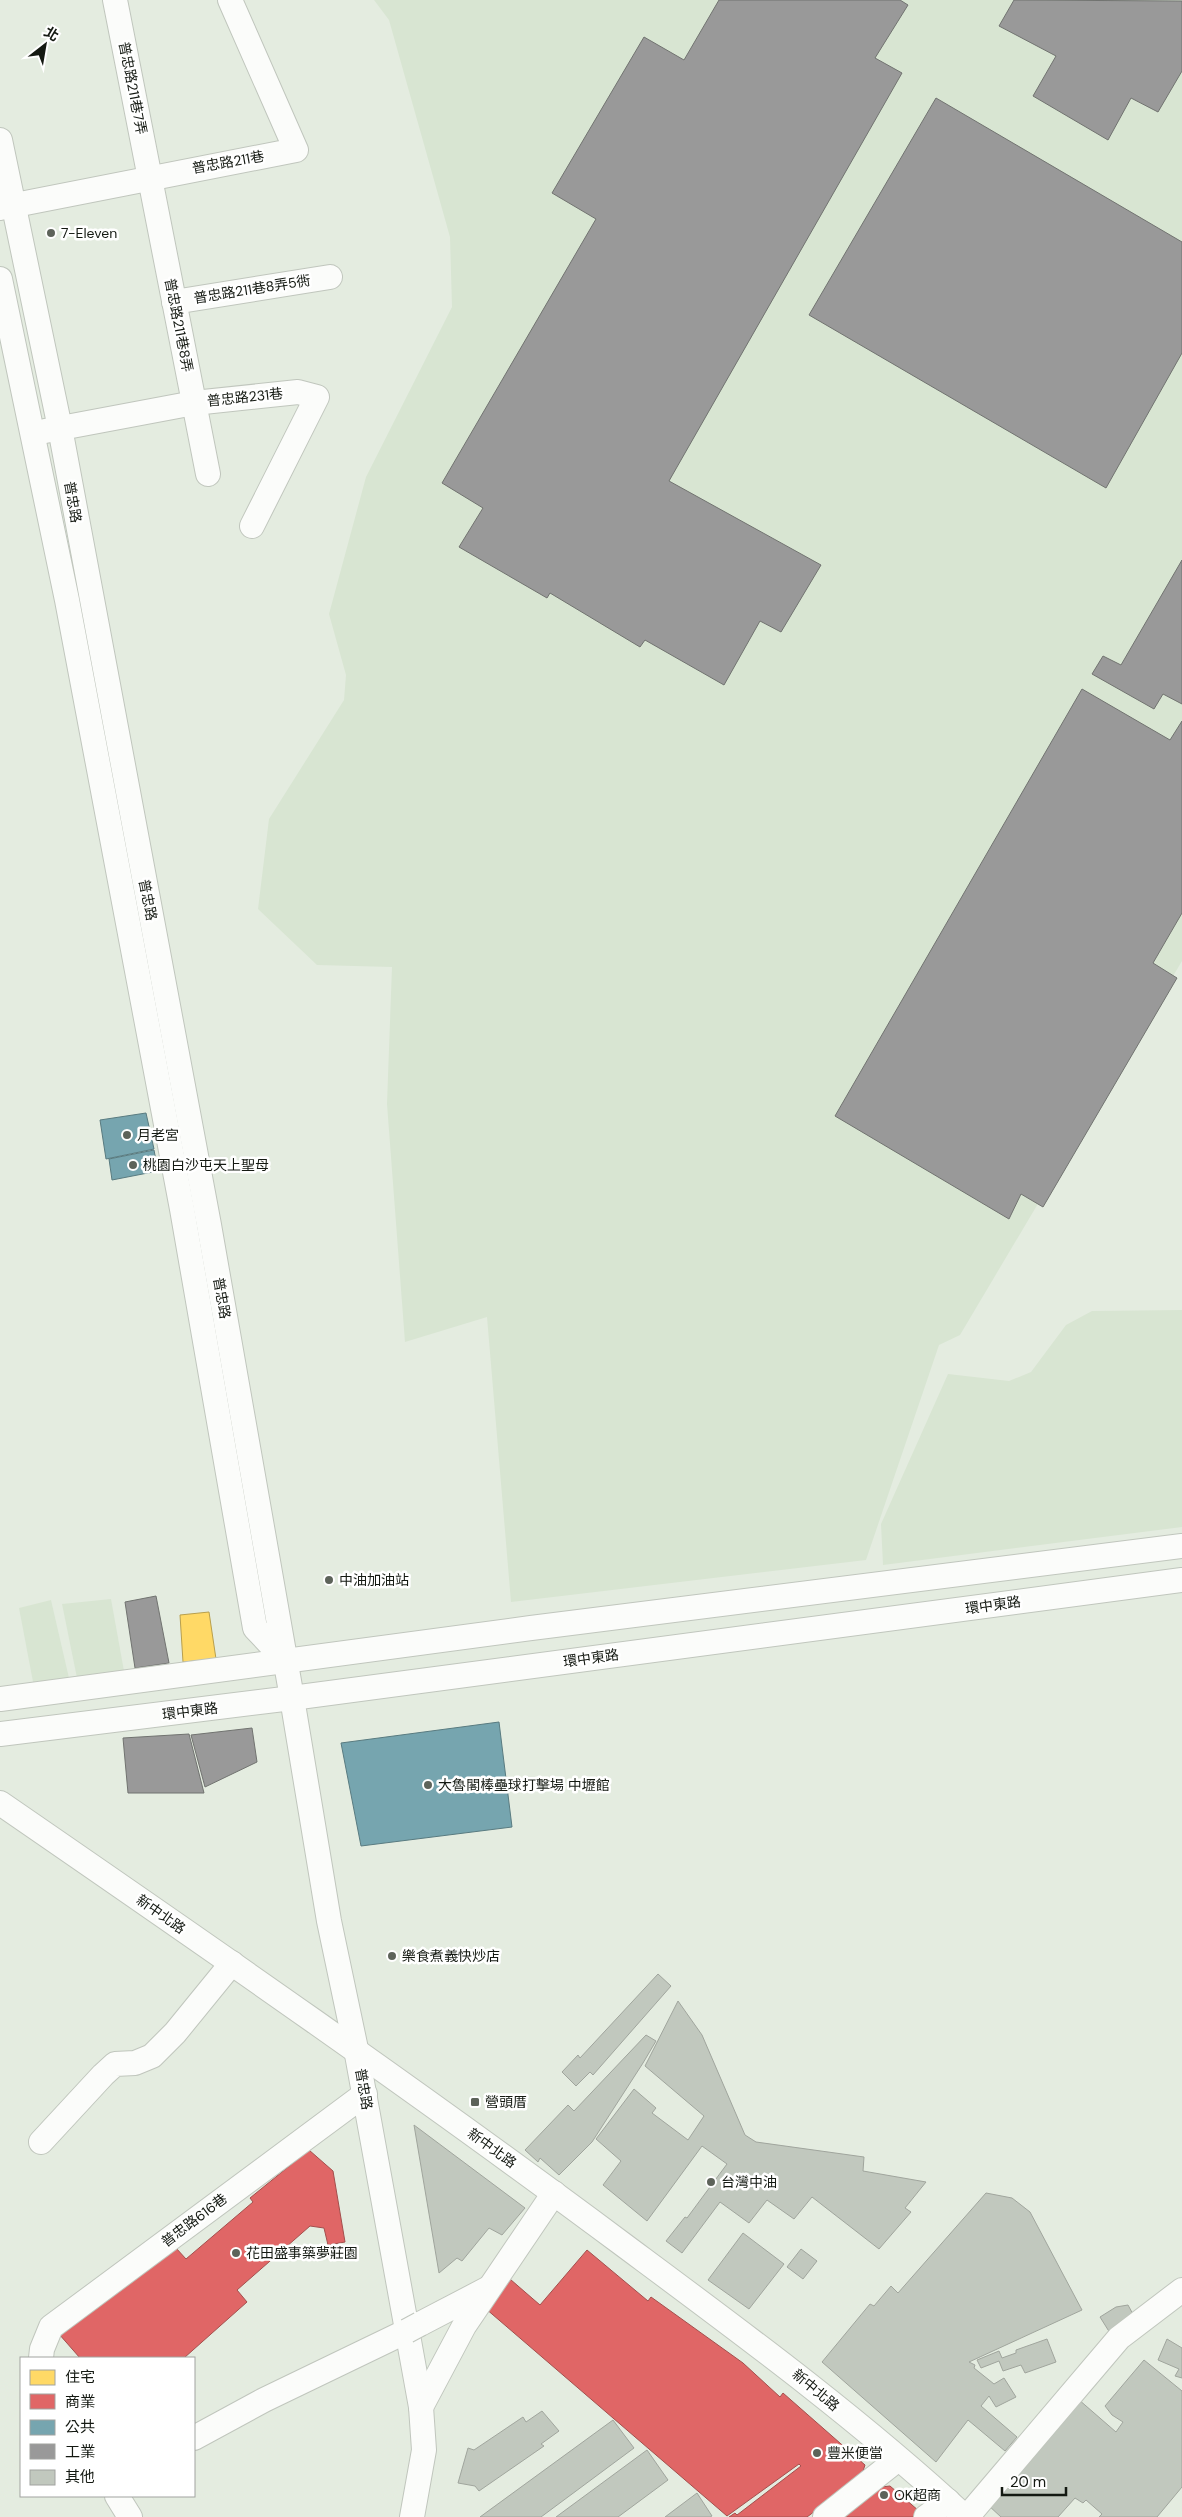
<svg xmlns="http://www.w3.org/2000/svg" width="1182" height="2517" font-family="'DM Sans','Noto Sans TC',sans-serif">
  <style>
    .built { fill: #d8e5d2 }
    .homes { fill: #ffd966; stroke: #b89f4d }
    .shops { fill: #e06666; stroke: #a34f4d }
    .public { fill: #76a5af; stroke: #597b80 }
    .industry { fill: #999; stroke: #717370 }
    .building { fill: #c1c8be; stroke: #a0a59d }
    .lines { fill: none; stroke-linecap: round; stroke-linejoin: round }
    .minor-casing { stroke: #c0c6bd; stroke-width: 26 }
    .minor { stroke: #fbfcfa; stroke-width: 24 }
    .minor-bridge-casing { stroke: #c0c6bd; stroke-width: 26; stroke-linecap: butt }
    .minor-bridge { stroke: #fbfcfa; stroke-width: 24 }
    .poi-dot { fill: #5d635a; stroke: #fff; stroke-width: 2 }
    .labels { text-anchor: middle; stroke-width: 5; stroke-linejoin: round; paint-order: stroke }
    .street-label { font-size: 14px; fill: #141912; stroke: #fff }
    .poi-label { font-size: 14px; fill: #141912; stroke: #fff; text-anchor: start }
  </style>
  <rect width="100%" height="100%" fill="#e4ece0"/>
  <g class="built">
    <path d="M374 0H1182V961L960 1335 939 1345 866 1560 511 1602 487 1317 405 1342 387 1104 392 967 317 965 258 909 269 819 344 700 346 675 329 614 366 477 452 307 450 237 389 20Z"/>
    <path d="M1182 1310V1527L883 1565 881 1524 948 1374 1009 1381 1031 1372 1066 1325 1092 1311Z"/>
    <path d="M111 1599 124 1671 77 1678 62 1604Z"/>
    <path d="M51 1600 69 1678 33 1682 19 1608Z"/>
  </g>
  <path class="homes" d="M209 1612 216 1659 183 1662 180 1615Z"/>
  <g class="shops">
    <path d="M309 2150 333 2171 345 2242 328 2245 324 2228 310 2226 237 2290 247 2302 184 2358H80L59 2334 176 2248 186 2259 253 2202 250 2198Z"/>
    <path d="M587 2250 648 2301 651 2297 743 2363 780 2397 783 2393 865 2465 861 2477 807 2517H729L735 2513 737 2515 801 2466 799 2464 727 2516 478 2302 503 2273 540 2305Z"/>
    <path d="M890 2486 919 2511 916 2517H841L881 2487Z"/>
  </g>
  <g class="public">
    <path d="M146 1113 154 1149 106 1159 100 1120Z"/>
    <path d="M154 1150 158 1171 112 1180 109 1159Z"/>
    <path d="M499 1722 512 1827 361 1846 341 1743Z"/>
  </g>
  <g class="industry">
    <path d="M719 0H900L908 5 875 58 902 73 669 481 821 565 781 632 760 621 724 685 645 640 640 647 550 593 547 598 459 547 483 508 442 483 596 219 552 193 644 37 684 60Z"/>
    <path d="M1014 0 1182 1V71L1158 112 1131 98 1108 140 1033 96 1056 56 999 26Z"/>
    <path d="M936 98 1182 242V353L1106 488 809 315Z"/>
    <path d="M1182 560V704L1163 694 1154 709 1092 674 1103 656 1121 665Z"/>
    <path d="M1082 689 1170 740 1182 721V913L1153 963 1177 978 1043 1207 1021 1194 1009 1219 835 1116Z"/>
    <path d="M156 1596 169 1663 135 1668 125 1602Z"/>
    <path d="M252 1728 257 1762 205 1787 191 1735Z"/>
    <path d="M189 1734 204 1793H128L123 1738Z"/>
  </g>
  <g class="building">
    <path d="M658 1974 671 1986 593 2075 590 2072 576 2086 562 2072 578 2055 580 2058Z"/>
    <path d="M678 2001 702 2035 745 2135 756 2142 864 2157 863 2171 926 2182 905 2208 911 2212 879 2249 812 2197 794 2219 767 2200 749 2223 720 2202 682 2253 666 2241 685 2217 687 2218 727 2164 702 2146 647 2221 603 2185 621 2161 596 2139 634 2089 656 2108 652 2113 688 2140 704 2116 645 2066Z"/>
    <path d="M646 2035 656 2041 643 2063 592 2142 559 2175 540 2158 538 2162 525 2150 568 2105 574 2111Z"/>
    <path d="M414 2125 525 2208 502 2235 489 2228 462 2261 457 2258 439 2273Z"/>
    <path d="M986 2193 1012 2198 1030 2212 1082 2310 969 2362 975 2365 974 2368 994 2384 1004 2378 1016 2397 996 2407 989 2396 981 2406 1017 2437 1005 2451 968 2420 936 2462 822 2362 870 2304 874 2306 891 2286 898 2293Z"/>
    <path d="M743 2233 784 2264 749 2309 708 2280Z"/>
    <path d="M801 2249 817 2261 803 2279 787 2267Z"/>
    <path d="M1128 2305 1134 2316 1110 2333 1100 2317 1116 2307Z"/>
    <path d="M1047 2339 1056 2362 1025 2373 1021 2365 1003 2371 999 2361 981 2368 977 2360 999 2351 1002 2358 1016 2353V2350Z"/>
    <path d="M1167 2339 1182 2348V2378L1175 2376 1179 2369 1158 2360Z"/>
    <path d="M1144 2360 1182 2391V2487L1157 2517H1099L1102 2514 1086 2500 1083 2503 1075 2498 1058 2517H1001L988 2505 1078 2399 1116 2432 1123 2422 1112 2415 1105 2406Z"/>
    <path d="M542 2411 559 2431 541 2444 544 2446 479 2491 475 2486 458 2483 468 2448 474 2450 523 2417 526 2422Z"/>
    <path d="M613 2420 634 2448 541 2517H480Z"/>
    <path d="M647 2450 668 2480 618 2517H556Z"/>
    <path d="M697 2493 712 2516 710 2517H665Z"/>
  </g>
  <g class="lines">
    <defs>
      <g id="minor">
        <path d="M115 0 208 474"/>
        <path d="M0 140 60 428 209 1225 292 1698 329 1921 356 2049 421 2407 424 2450 412 2517"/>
        <path d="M0 208 296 150 230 0"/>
        <path d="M0 279 67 600 182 1209 255 1628 286 1661"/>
        <path d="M174 302 330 277"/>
        <path d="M45 431 194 403 298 392 317 397 252 526"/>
        <path d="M0 1699 531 1628 1182 1546"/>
        <path d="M0 1734 292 1698 1182 1580"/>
        <path d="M0 1803C209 1947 417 2091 621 2243 738 2330 857 2417 965 2517"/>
        <path d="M41 2142 103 2075 115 2064 135 2063 152 2056 175 2033 232 1963"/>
        <path d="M420 2324 487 2289"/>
        <path d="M41 2358 42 2349 51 2327 365 2094"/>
        <path d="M421 2407 464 2326 554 2193"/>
        <path d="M194 2438 264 2400 407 2331"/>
        <path d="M117 2496 130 2517"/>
        <path d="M825 2517 898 2459"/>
        <path d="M926 2517 948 2501"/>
        <path d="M967 2517 1119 2338 1182 2290"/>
      </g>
    </defs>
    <use href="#minor" class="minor-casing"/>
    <use href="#minor" class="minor"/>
    <defs>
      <path id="minor-bridge" d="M407 2331 420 2324"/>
    </defs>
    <use href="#minor-bridge" class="minor-bridge-casing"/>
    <use href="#minor-bridge" class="minor-bridge"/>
  </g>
  <g class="poi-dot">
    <circle cx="51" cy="233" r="5"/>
    <circle cx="127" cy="1135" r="5"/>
    <circle cx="133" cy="1165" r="5"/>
    <circle cx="329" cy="1580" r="5"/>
    <circle cx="428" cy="1785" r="5"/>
    <circle cx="392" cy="1956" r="5"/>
    <rect x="470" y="2097" width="10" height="10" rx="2.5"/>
    <circle cx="711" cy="2182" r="5"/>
    <circle cx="236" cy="2253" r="5"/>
    <circle cx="817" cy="2453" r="5"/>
    <circle cx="884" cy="2495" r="5"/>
  </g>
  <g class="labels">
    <g class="street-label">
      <text transform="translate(133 88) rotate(79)" y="5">普忠路211巷7弄</text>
      <text transform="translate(228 162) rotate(-10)" y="5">普忠路211巷</text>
      <text transform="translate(252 289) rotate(-9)" y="5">普忠路211巷8弄5衖</text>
      <text transform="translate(179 325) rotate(79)" y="5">普忠路211巷8弄</text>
      <text transform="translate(245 397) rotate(-6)" y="5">普忠路231巷</text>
      <text transform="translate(73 502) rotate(80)" y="5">普忠路</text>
      <text transform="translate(148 900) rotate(79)" y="5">普忠路</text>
      <text transform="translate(222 1298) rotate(80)" y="5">普忠路</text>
      <text transform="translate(993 1605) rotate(-8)" y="5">環中東路</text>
      <text transform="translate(591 1658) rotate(-8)" y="5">環中東路</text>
      <text transform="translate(190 1711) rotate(-7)" y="5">環中東路</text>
      <text transform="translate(161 1914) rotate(35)" y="5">新中北路</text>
      <text transform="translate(364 2089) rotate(80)" y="5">普忠路</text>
      <text transform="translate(492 2148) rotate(36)" y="5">新中北路</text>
      <text transform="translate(194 2220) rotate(-37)" y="5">普忠路616巷</text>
      <text transform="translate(816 2390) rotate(40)" y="5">新中北路</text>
    </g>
    <g class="poi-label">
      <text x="61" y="238">7-Eleven</text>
      <text x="137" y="1140">月老宮</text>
      <text x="143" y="1170">桃園白沙屯天上聖母</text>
      <text x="339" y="1585">中油加油站</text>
      <text x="438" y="1790">大魯閣棒壘球打擊場 中壢館</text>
      <text x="402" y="1961">樂食煮義快炒店</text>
      <text x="485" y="2107">營頭厝</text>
      <text x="721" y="2187">台灣中油</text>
      <text x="246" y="2258">花田盛事築夢莊園</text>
      <text x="827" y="2458">豐米便當</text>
      <text x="894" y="2500">OK超商</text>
    </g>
  </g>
  <rect x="20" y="2357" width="175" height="140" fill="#ffffff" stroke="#a1a3a0"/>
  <rect x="30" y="2370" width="25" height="15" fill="#ffd966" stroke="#a1a3a0"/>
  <text x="65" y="2382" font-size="15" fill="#141912">住宅</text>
  <rect x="30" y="2394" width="25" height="15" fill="#e06666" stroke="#a1a3a0"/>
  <text x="65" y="2407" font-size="15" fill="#141912">商業</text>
  <rect x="30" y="2420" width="25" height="15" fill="#76a5af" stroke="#a1a3a0"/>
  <text x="65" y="2432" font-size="15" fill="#141912">公共</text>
  <rect x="30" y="2444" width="25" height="15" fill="#999999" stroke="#a1a3a0"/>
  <text x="65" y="2457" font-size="15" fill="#141912">工業</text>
  <rect x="30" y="2470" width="25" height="15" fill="#c1c8be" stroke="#a1a3a0"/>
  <text x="65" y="2482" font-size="15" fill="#141912">其他</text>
  <g transform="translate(45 45) rotate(31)" stroke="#ffffff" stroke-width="4" paint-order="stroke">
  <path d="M0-4L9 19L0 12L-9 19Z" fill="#141912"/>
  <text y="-8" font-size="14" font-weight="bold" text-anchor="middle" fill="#141912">北</text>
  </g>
  <path d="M1002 2487v8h64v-8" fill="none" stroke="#141912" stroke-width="2.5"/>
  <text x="1010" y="2487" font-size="15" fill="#141912" stroke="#ffffff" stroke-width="4" paint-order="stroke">20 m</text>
</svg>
